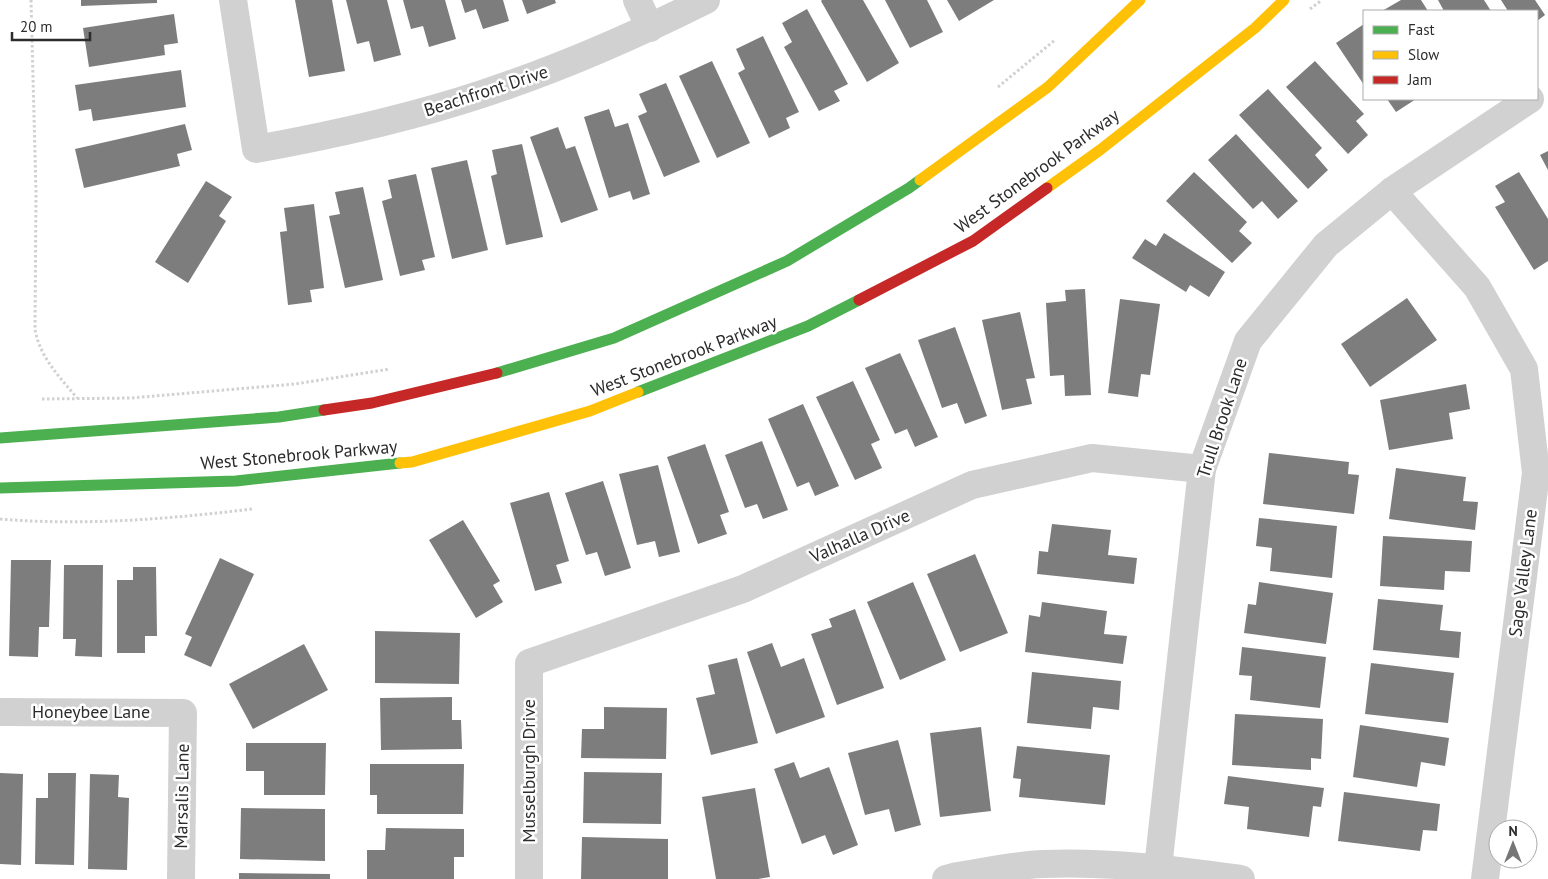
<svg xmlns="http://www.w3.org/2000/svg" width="1548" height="879" font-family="'PT Sans',sans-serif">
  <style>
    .building { fill: #7d7d7d }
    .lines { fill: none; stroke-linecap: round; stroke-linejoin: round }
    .path { stroke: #d1d1d1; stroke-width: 3; stroke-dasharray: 2.5 2.5; stroke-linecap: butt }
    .street { stroke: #d1d1d1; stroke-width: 28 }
    .fast { stroke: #4caf50; stroke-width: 11 }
    .slow { stroke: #ffc107; stroke-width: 11 }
    .jam { stroke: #c62828; stroke-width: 11 }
    .labels { text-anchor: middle; stroke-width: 5; stroke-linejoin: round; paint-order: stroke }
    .street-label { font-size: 18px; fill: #2c2c2c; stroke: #fff }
  </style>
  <rect width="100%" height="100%" fill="#fff"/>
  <g class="building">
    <path d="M81 0H157V3L81 6Z"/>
    <path d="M295 0H332L345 71 309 77Z"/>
    <path d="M346 0H387L401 55 374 62 369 41 357 44Z"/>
    <path d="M403 0H445L456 39 429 47 423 26 411 29Z"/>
    <path d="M461 0H503L509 21 483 29 476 9 465 13Z"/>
    <path d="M522 0H555L556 3 527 14Z"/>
    <path d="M822 0H863L899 63 867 82 821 1Z"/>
    <path d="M885 0H927L943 32 910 48Z"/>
    <path d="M947 0H994L959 21Z"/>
    <path d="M1401 0H1421L1428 11H1382Z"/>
    <path d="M1438 0H1484L1491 11H1444Z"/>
    <path d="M1501 0H1535L1545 15 1537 21V11H1508Z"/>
    <path d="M807 9 848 84 834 91 840 101 819 111 784 47 792 42 782 23Z"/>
    <path d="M174 14 178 43 164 45 165 55 89 67 83 28Z"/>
    <path d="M1364 24V85L1336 43Z"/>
    <path d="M763 36 799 112 786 118 790 128 769 138 738 73 745 69 736 49Z"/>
    <path d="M712 61 750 143 717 158 679 76Z"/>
    <path d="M1315 61 1364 114 1356 121 1368 135 1348 154 1286 87Z"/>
    <path d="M181 70 186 107 93 121 91 109 79 111 75 85Z"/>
    <path d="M666 83 700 162 664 177 638 116 647 112 639 94Z"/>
    <path d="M1268 89 1322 148 1315 155 1328 170 1308 189 1239 115Z"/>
    <path d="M1387 99H1416L1396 112Z"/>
    <path d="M609 109 615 127 628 123 650 194 633 200 630 191 609 198 584 117Z"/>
    <path d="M185 124 192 150 177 154 180 166 84 188 75 149Z"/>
    <path d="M558 127 566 149 575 146 598 210 561 223 530 137Z"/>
    <path d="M1236 134 1298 201 1278 219 1262 201 1253 209 1208 160Z"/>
    <path d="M522 144 543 237 506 245 491 176 497 174 492 150Z"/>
    <path d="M1548 151V170L1540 155Z"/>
    <path d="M467 160 488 250 452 259 431 168Z"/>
    <path d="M1194 172 1247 222 1239 231 1252 243 1232 263 1166 201Z"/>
    <path d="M1519 172 1548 219V261L1534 270 1495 207 1505 202 1495 186Z"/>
    <path d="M416 174 435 257 422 260 425 270 400 276 382 201 392 198 388 180Z"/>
    <path d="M206 181 232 197 219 216 226 221 188 283 155 262Z"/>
    <path d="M363 187 383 280 345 288 329 216 340 214 335 192Z"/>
    <path d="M314 204 324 288 310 290 312 302 288 305 280 232 287 231 284 208Z"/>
    <path d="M1164 233 1225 272 1209 297 1190 285 1186 292 1132 258 1145 239 1156 246Z"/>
    <path d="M1085 289 1091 395 1065 396 1064 375 1050 376 1046 303 1066 301 1065 290Z"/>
    <path d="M1407 298 1437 340 1370 387 1341 344Z"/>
    <path d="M1120 299 1160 304 1150 375 1141 374 1138 397 1108 393Z"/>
    <path d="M1020 312 1035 378 1026 379 1032 404 1002 410 982 320Z"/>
    <path d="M955 327 987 416 965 424 957 403 942 408 918 340Z"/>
    <path d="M900 353 938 437 915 447 907 429 895 434 865 368Z"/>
    <path d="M853 381 880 440 871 444 882 468 855 480 816 397Z"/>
    <path d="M1466 384 1470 409 1449 413 1453 439 1389 450 1380 400Z"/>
    <path d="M803 404 839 486 815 496 809 482 797 487 768 419Z"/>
    <path d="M762 441 788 510 763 519 757 504 745 508 725 455Z"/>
    <path d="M705 444 729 512 720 515 727 534 698 544 667 457Z"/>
    <path d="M1269 453 1349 462 1348 474 1359 475 1354 514 1263 504Z"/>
    <path d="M658 465 680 552 659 557 655 541 637 545 619 474Z"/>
    <path d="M1396 468 1466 477 1463 501 1478 502 1475 530 1389 519Z"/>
    <path d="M603 481 631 568 605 576 597 552 586 555 565 493Z"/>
    <path d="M549 492 569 561 556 565 562 583 535 591 510 503Z"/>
    <path d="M1259 518 1337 526 1332 578 1270 571 1272 548 1256 546Z"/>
    <path d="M463 520 500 581 493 585 503 602 476 618 429 540Z"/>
    <path d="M1052 524 1111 530 1108 555 1137 558 1134 584 1037 574 1039 551 1048 552Z"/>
    <path d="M1383 536 1472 541 1470 572 1445 571 1444 590 1380 586Z"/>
    <path d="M975 554 1008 633 960 652 927 574Z"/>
    <path d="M220 558 254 574 211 667 184 655 192 637 185 634Z"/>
    <path d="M11 560H51L49 627H39L38 657 9 656Z"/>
    <path d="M64 565H103L102 657 75 656 76 639H63Z"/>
    <path d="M133 567H156L157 636H145V653H117V580H133Z"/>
    <path d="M913 582 946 660 900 680 867 602Z"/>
    <path d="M1259 582 1333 593 1326 644 1244 633 1248 604 1256 605Z"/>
    <path d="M1378 599 1443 605 1440 630 1461 632 1459 658 1373 650Z"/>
    <path d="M1042 602 1107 611 1104 634 1127 636 1123 664 1025 652 1029 615 1040 617Z"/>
    <path d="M855 609 884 688 837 705 811 634 832 627 829 619Z"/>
    <path d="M375 631 460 633 459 684 375 683Z"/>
    <path d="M772 643 781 667 804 658 825 717 776 734 747 652Z"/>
    <path d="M304 644 328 690 253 729 229 684Z"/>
    <path d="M1242 647 1326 657 1320 708 1250 700 1252 676 1239 675Z"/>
    <path d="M737 658 758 743 711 755 696 698 715 694 708 665Z"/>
    <path d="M1371 663 1454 673 1448 723 1365 714Z"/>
    <path d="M1032 672 1121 681 1119 710 1093 707 1091 729 1027 723Z"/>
    <path d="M452 697V720H461L462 749 381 750 380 698Z"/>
    <path d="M604 707 667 708 666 759 581 758 582 729H604Z"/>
    <path d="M1235 714 1323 719 1321 759 1311 758V770L1232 765Z"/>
    <path d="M1360 725 1449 738 1445 766 1421 762 1417 787 1353 777Z"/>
    <path d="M981 727 991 811 940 817 930 733Z"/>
    <path d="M898 740 921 825 895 832 889 809 865 815 848 753Z"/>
    <path d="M246 743H326L325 795H264V771H246Z"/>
    <path d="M1017 746 1110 755 1105 805 1019 797 1021 779 1013 778Z"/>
    <path d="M794 762 800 778 829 767 858 845 833 855 825 835 802 844 774 769Z"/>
    <path d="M370 764H464L463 814H377V795H370Z"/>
    <path d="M584 772 662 773 661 824 583 823Z"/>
    <path d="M0 773 23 774 21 865 0 864Z"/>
    <path d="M48 773H76L74 865 35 864 36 798H48Z"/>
    <path d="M90 774 119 775 118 797 129 798 127 870 88 869Z"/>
    <path d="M1228 776 1324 788 1321 807 1313 806 1309 837 1247 829 1249 807 1224 804Z"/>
    <path d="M755 788 770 877 758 879H716L702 797Z"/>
    <path d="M1344 792 1440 804 1437 831 1423 830 1420 851 1338 841Z"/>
    <path d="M241 808 325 809V861L240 859Z"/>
    <path d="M386 828 464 829V857H454V879H367V850H385Z"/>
    <path d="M582 837 668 839V879H581Z"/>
    <path d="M239 873 330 874V879H239Z"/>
  </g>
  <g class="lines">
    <g class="path">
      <path d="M31 0 36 192 35 329C40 358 59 376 77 398"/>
      <path d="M1310 9 1322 0"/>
      <path d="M998 87 1055 40"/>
      <path d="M42 399 131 398 295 384 390 369"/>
      <path d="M0 519C84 526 169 519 252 509"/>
    </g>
    <g class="street">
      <path d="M233 0 256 149C334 135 410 118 485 93 561 68 634 36 706 0"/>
      <path d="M637 0 650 28"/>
      <path d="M1392 191 1477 287 1524 369 1536 473 1485 879"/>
      <path d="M0 712 183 713 181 879"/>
      <path d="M1158 868 1202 469 1248 341 1326 245 1392 191 1530 99"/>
      <path d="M529 879V663L743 589 972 485 1092 458 1202 469"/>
      <path d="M946 879 957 876C985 872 1015 865 1043 864 1110 861 1175 870 1241 879"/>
    </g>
    <g class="fast">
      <path d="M497 373 614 338 787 261 909 188 920 180"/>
      <path d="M638 392 808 326 859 300"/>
      <path d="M0 438 279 417 324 410"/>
      <path d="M0 488 236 481 400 463"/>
    </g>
    <g class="slow">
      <path d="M920 180 1048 87 1140 0"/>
      <path d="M1047 188 1100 150 1255 28 1284 0"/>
      <path d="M400 463 412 462 590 411 638 392"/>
    </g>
    <g class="jam">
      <path d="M859 300 973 241 1047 188"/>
      <path d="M324 410 372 403 497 373"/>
    </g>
  </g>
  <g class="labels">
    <g class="street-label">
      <text transform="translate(486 91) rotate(-18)" y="6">Beachfront Drive</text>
      <text transform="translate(1037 171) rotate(-36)" y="6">West Stonebrook Parkway</text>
      <text transform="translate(684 356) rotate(-21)" y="6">West Stonebrook Parkway</text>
      <text transform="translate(1222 418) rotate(-72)" y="6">Trull Brook Lane</text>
      <text transform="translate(299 455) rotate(-5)" y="6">West Stonebrook Parkway</text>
      <text transform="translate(860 536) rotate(-24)" y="6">Valhalla Drive</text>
      <text transform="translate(1523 573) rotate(-83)" y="6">Sage Valley Lane</text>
      <text x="91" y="718">Honeybee Lane</text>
      <text transform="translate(529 771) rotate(-90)" y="6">Musselburgh Drive</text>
      <text transform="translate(182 796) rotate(-89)" y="6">Marsalis Lane</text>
    </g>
  </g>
  <rect x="1363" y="10" width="175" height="90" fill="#ffffff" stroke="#ababab"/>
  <rect x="1373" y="26" width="25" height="8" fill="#4caf50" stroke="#ababab"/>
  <text x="1408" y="35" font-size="15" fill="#2c2c2c">Fast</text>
  <rect x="1373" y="51" width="25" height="8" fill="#ffc107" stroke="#ababab"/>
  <text x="1408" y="60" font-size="15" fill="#2c2c2c">Slow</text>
  <rect x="1373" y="76" width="25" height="8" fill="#c62828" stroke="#ababab"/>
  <text x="1408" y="85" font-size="15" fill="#2c2c2c">Jam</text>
  <g transform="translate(1513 844)"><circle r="24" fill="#ffffff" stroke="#ababab"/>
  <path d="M0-4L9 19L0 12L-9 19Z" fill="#767676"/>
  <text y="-8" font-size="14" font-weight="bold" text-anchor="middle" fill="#2c2c2c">N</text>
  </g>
  <path d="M12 32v8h78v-8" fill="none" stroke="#2c2c2c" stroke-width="2.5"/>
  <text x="20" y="32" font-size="15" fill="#2c2c2c" stroke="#ffffff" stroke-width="4" paint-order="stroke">20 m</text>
</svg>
